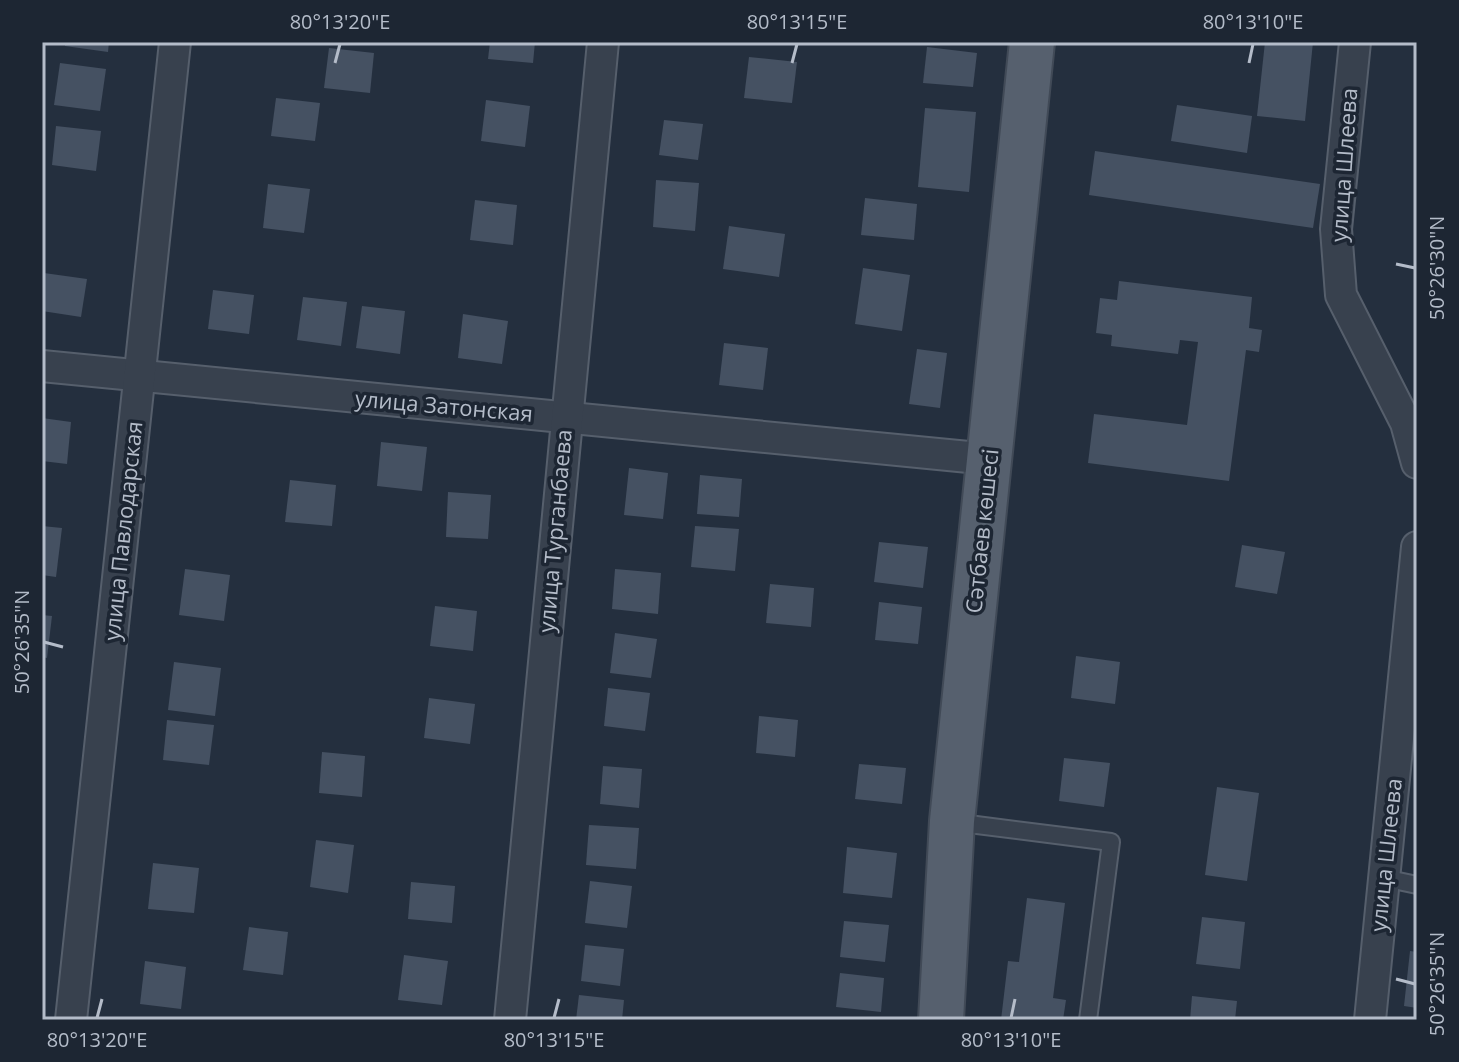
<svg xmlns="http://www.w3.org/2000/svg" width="1459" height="1062" font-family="'Open Sans',sans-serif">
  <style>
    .building { fill: #455162 }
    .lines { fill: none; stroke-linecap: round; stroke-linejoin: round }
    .service-casing { stroke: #565f6c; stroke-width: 20 }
    .minor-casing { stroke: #565f6c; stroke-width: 34 }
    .primary-casing { stroke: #414a57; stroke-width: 48 }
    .service { stroke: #38414e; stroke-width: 16 }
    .minor { stroke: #38414e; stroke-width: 30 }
    .primary { stroke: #56606e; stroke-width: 44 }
    .ticks { fill: none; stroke: #b4bcc9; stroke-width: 3 }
    .labels { text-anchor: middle; stroke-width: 7; stroke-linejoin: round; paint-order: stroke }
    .street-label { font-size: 22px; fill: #b4bcc9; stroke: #1d2633 }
    .neatline { fill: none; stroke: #b4bcc9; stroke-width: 3 }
    .ticks-label { font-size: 20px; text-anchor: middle; fill: #b4bcc9 }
  </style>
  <rect width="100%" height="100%" fill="#242f3e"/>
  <g class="building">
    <path d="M65 42H109L108 52 65 46Z"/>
    <path d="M490 42H535L533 63 488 59Z"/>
    <path d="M1265 42H1313L1305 121 1257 116Z"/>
    <path d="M927 47 977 53 973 87 923 83Z"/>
    <path d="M329 48 374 53 370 93 324 88Z"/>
    <path d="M749 57 797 62 792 103 744 98Z"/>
    <path d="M60 63 106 69 100 111 54 105Z"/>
    <path d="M276 98 320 103 315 141 271 136Z"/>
    <path d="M486 100 530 106 525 147 481 141Z"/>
    <path d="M1177 105 1252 116 1247 153 1171 141Z"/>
    <path d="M925 108 976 112 969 192 918 187Z"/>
    <path d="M664 120 703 124 698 160 659 155Z"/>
    <path d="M56 126 101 131 96 171 52 165Z"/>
    <path d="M1095 151 1320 184 1313 228 1089 195Z"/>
    <path d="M656 180 699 183 695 231 653 227Z"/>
    <path d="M268 184 310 189 304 233 263 228Z"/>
    <path d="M865 198 917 204 914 240 861 235Z"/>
    <path d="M475 200 517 205 513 245 470 240Z"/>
    <path d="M729 226 785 234 779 277 723 269Z"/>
    <path d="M863 268 910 275 902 331 855 324Z"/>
    <path d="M44 273 87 279 81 317 42 311Z"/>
    <path d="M1119 281 1252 297 1249 328 1262 330 1259 352 1246 350 1229 481 1088 463 1094 414 1187 425 1198 342 1180 340 1178 354 1111 346 1112 335 1096 333 1100 298 1117 300Z"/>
    <path d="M213 290 254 295 249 334 208 329Z"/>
    <path d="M303 297 347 302 341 346 297 340Z"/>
    <path d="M362 306 405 311 400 354 356 348Z"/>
    <path d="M463 314 508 321 502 364 458 358Z"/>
    <path d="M724 343 768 348 763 390 719 385Z"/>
    <path d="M917 349 947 353 940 408 909 404Z"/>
    <path d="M42 418 71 422 67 464 42 461Z"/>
    <path d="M381 442 427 447 422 491 377 486Z"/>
    <path d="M629 468 668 473 663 519 624 515Z"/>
    <path d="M700 475 742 479 739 517 697 514Z"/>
    <path d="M290 480 336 485 332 526 285 522Z"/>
    <path d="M448 492 491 495 488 539 446 537Z"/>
    <path d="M42 526 62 528 56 577 42 575Z"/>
    <path d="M695 526 739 529 735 571 691 567Z"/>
    <path d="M879 542 928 547 923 588 874 582Z"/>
    <path d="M1242 545 1285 552 1277 594 1235 587Z"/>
    <path d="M185 569 230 575 224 621 179 615Z"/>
    <path d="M615 569 661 573 658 614 612 609Z"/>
    <path d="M770 584 814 588 811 627 766 623Z"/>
    <path d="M879 602 922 607 918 644 875 640Z"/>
    <path d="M435 606 477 611 473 651 430 646Z"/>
    <path d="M42 615 52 616 47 658 42 657Z"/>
    <path d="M615 633 657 639 651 678 610 673Z"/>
    <path d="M1076 656 1120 662 1115 704 1071 698Z"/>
    <path d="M174 662 221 668 215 716 168 710Z"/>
    <path d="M608 688 650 693 645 731 604 726Z"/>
    <path d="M429 698 475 704 470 744 424 738Z"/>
    <path d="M759 716 798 720 795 757 756 753Z"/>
    <path d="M167 720 214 725 209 765 163 760Z"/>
    <path d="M322 752 365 756 362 797 319 793Z"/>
    <path d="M1064 758 1110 763 1104 807 1059 801Z"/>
    <path d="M859 764 906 768 902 804 855 799Z"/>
    <path d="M603 766 642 769 639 808 600 804Z"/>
    <path d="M1217 787 1259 793 1247 881 1205 875Z"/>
    <path d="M589 825 639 828 636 869 586 865Z"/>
    <path d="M316 840 354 845 348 893 310 887Z"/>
    <path d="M847 847 897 853 892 898 843 893Z"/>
    <path d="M153 863 199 868 194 913 148 909Z"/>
    <path d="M590 881 632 886 627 928 585 923Z"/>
    <path d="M411 882 455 886 452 923 408 919Z"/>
    <path d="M1027 898 1065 903 1053 998 1066 1000 1063 1020H1001L1008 961 1019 962Z"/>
    <path d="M1202 917 1245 922 1240 969 1196 964Z"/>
    <path d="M844 921 889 925 885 962 840 957Z"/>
    <path d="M249 927 288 932 283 975 243 970Z"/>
    <path d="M585 945 624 949 620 986 581 981Z"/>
    <path d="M1410 951 1417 952V1008L1404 1006Z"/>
    <path d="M404 955 448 961 442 1005 398 1000Z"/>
    <path d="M145 961 186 967 181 1009 140 1004Z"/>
    <path d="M840 973 884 978 881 1012 836 1007Z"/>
    <path d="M579 995 624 1000 622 1020H576Z"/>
    <path d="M1192 996 1237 1001 1235 1020H1190Z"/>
  </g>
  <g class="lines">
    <defs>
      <g id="service">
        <path d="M953 822 1111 842 1088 1020"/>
        <path d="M1384 878 1417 885"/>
      </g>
      <g id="minor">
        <path d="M1355 42 1336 229 1341 295 1406 423 1417 463"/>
        <path d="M42 366 989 459"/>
        <path d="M71 1020 175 42"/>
        <path d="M510 1020 603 42"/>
        <path d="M1370 1020 1417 547"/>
      </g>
      <path id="primary" d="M941 1020 952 821 1032 42"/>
    </defs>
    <use href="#service" class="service-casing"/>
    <use href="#minor" class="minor-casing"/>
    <use href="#primary" class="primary-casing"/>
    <use href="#service" class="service"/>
    <use href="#minor" class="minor"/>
    <use href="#primary" class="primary"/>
  </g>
  <path class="ticks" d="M335 63 340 44M792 63 797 44M1249 63 1253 44M1396 264 1415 268M44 642 63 647M1396 979 1415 984M97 1018 102 999M554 1018 559 999M1011 1018 1015 999"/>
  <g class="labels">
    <g class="street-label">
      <text transform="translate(1344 165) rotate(-86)" y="8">улица Шлеева</text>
      <text transform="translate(444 406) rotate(5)" y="8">улица Затонская</text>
      <text transform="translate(123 531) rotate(-84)" y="8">улица Павлодарская</text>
      <text transform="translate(555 531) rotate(-85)" y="8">улица Турганбаева</text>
      <text transform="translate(982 531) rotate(-84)" y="8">Сәтбаев көшесі</text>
      <text transform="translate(1386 855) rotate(-84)" y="8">улица Шлеева</text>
    </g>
  </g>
  <rect width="1459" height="1062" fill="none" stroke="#1d2633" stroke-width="88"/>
  <rect x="44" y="44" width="1371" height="974" class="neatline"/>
  <g class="ticks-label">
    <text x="340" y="29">80°13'20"E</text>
    <text x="797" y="29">80°13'15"E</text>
    <text x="1253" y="29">80°13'10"E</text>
    <text transform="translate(1437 268) rotate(-90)" y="7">50°26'30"N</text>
    <text transform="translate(22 642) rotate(-90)" y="7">50°26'35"N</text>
    <text transform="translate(1437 984) rotate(-90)" y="7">50°26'35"N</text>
    <text x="97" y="1047">80°13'20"E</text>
    <text x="554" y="1047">80°13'15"E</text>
    <text x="1011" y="1047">80°13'10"E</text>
  </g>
</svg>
